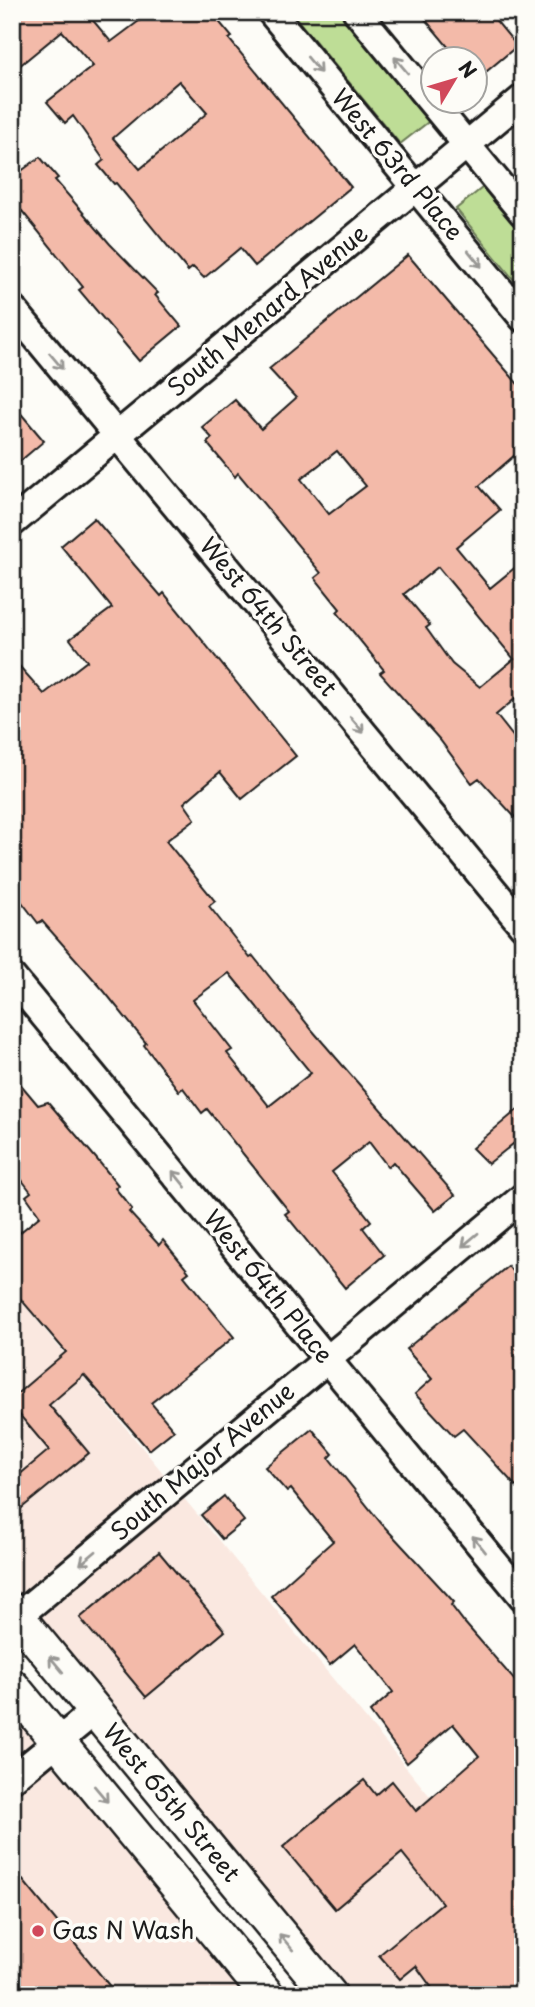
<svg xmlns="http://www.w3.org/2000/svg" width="535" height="2007" font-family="'Playpen Sans',sans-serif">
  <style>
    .built { fill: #fae8e0 }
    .green { fill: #bedd96; stroke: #6d7c59; stroke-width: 2 }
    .building { fill: #f3baa9; stroke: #1c1c1c; stroke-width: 2; fill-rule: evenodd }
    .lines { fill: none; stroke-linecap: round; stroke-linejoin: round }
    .minor-casing { stroke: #1c1c1c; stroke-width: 32 }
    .tertiary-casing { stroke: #1c1c1c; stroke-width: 38 }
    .minor { stroke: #fdfcf7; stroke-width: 26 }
    .tertiary { stroke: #fdfcf7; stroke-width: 33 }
    .oneway { stroke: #989794 }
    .poi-dot { fill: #d1495b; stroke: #fdfcf7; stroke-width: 2.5 }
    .labels { text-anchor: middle; stroke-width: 7; stroke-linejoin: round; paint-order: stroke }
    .street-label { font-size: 24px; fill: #1c1c1c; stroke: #fdfcf7 }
    .poi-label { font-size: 24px; fill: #1c1c1c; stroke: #fdfcf7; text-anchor: start }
  </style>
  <rect width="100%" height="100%" fill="#fdfcf7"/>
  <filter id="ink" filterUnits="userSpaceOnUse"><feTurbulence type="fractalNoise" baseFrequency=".0143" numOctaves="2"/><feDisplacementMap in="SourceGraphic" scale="14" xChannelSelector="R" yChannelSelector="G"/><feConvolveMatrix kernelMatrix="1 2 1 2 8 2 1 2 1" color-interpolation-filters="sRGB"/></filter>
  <g filter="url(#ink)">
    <g class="built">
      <path d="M12 1290 523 1909V1995H352L12 1584Z"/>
      <path d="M12 1675 267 1995H12Z"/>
    </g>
    <g class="green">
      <path d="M291 12H344L432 119 400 144Z"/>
      <path d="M487 184 523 227V291L456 209Z"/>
    </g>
    <g class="building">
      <path d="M12 12H86L111 42 151 12H211L232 37 229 39 351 187 255 266 240 248 204 278 193 267 188 271 116 183 114 184 98 165 104 160 73 116 65 123 47 102 93 66 62 31 12 72ZM179 81 207 113 140 169 113 138Z"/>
      <path d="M419 12H489L517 46 475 81V60H459Z"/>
      <path d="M40 157 58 178 55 180 110 244 158 293 155 295 181 326 139 361 79 290 83 287 22 211 12 219V178Z"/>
      <path d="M408 255 523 390V448L479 486 500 510 456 547 490 588 523 561V692L496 715 523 749V826L479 778 472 783 440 740 380 673 384 670 337 612 340 609 315 578 321 573 238 473 235 477 207 443 212 438 202 427 235 400 261 429 296 398 269 369ZM337 451 366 486 329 514 301 479ZM438 567 514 659 480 687 452 664 426 628 430 625 404 594Z"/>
      <path d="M12 403 44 441 12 468Z"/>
      <path d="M94 518 161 596 164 593 296 756 242 799 220 772 184 803 195 819 166 841 215 901 209 906 250 958 253 956 312 1030 455 1195 435 1211 393 1162 388 1167 369 1142 332 1172 371 1221 363 1228 384 1255 345 1288 285 1214 289 1211 207 1109 202 1113 183 1088 179 1091 144 1045 146 1043 104 991 42 921 38 923 12 889V658L44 694 87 661 70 639 112 608 61 546ZM229 973 311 1073 269 1106 227 1053 232 1050 193 1000Z"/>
      <path d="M12 1074 38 1105 48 1102 100 1163 118 1185 115 1188 132 1209 129 1212 159 1245 163 1240 189 1272 184 1276 234 1337 151 1403 174 1430 149 1450 84 1375 49 1405 89 1453 12 1516V1481L49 1450 12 1406V1398L66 1352 12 1289V1239L40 1216 26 1196 31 1192 12 1167Z"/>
      <path d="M523 1105V1136L488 1164 472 1148Z"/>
      <path d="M508 1266 523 1285V1494L463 1429 454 1436 415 1394 432 1379 406 1349Z"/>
      <path d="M312 1429 333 1454 329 1458 381 1523 454 1602 451 1605 464 1622 523 1690V1995H437L416 1966 400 1979 379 1955 442 1903 402 1853 335 1909 283 1847 364 1780 376 1795 392 1781 416 1811 479 1756 453 1724 407 1763 370 1712 393 1692 355 1644 330 1665 271 1596 333 1541 291 1489 287 1492 265 1467Z"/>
      <path d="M224 1496 244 1521 222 1539 201 1515Z"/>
      <path d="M159 1552 225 1631 146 1697 80 1618Z"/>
      <path d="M12 1867 117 1995H12Z"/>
    </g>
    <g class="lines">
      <defs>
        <g id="minor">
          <path d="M271 12 523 318"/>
          <path d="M357 12 523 213"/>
          <path d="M12 308 523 926"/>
          <path d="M12 523 523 98"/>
          <path d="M12 977 523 1597"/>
          <path d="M12 1621 523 1197"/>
          <path d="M12 1779 95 1711"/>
        </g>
        <g id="tertiary">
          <path d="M12 1610 330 1995"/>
          <path d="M12 1686 267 1995"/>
        </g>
      </defs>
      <use href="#minor" class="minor-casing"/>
      <use href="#tertiary" class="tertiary-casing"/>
      <use href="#minor" class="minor"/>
      <use href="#tertiary" class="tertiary"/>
    </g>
    <defs><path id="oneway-shaft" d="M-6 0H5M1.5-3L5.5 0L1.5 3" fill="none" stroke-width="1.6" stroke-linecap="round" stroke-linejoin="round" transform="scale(1.75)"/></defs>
    <g class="oneway">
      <use href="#oneway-shaft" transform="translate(314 65) rotate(50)"/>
      <use href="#oneway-shaft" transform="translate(401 65) rotate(-130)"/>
      <use href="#oneway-shaft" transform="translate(475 259) rotate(51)"/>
      <use href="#oneway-shaft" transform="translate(56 361) rotate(50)"/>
      <use href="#oneway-shaft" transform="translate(357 725) rotate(50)"/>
      <use href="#oneway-shaft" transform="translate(179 1179) rotate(-129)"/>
      <use href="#oneway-shaft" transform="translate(470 1240) rotate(140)"/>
      <use href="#oneway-shaft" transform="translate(479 1544) rotate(-129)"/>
      <use href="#oneway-shaft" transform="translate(88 1558) rotate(140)"/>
      <use href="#oneway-shaft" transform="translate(56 1664) rotate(-130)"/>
      <use href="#oneway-shaft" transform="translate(101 1794) rotate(50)"/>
      <use href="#oneway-shaft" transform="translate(286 1942) rotate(-130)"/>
    </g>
  </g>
  <circle class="poi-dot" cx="38" cy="1931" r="7"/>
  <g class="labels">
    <g class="street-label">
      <text transform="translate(397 165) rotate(50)" y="8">West 63rd Place</text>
      <text transform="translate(268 311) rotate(-40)" y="8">South Menard Avenue</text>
      <text transform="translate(268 617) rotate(50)" y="8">West 64th Street</text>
      <text transform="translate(268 1287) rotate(51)" y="8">West 64th Place</text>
      <text transform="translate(203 1462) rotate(-40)" y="8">South Major Avenue</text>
      <text transform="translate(171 1803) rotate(50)" y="8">West 65th Street</text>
    </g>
    <g class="poi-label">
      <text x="52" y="1939">Gas N Wash</text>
    </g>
  </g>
  <rect width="535" height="2007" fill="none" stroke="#fdfcf7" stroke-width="42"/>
  <rect x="21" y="21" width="493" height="1965" fill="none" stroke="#1c1c1c" stroke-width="2.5" filter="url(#ink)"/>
  <g transform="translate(454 80) rotate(52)"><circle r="33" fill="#fdfcf7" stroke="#a3a29f" stroke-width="2"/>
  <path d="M0-5L12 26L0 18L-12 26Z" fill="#d1495b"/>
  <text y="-10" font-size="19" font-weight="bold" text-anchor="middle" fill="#1c1c1c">N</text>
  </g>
</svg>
